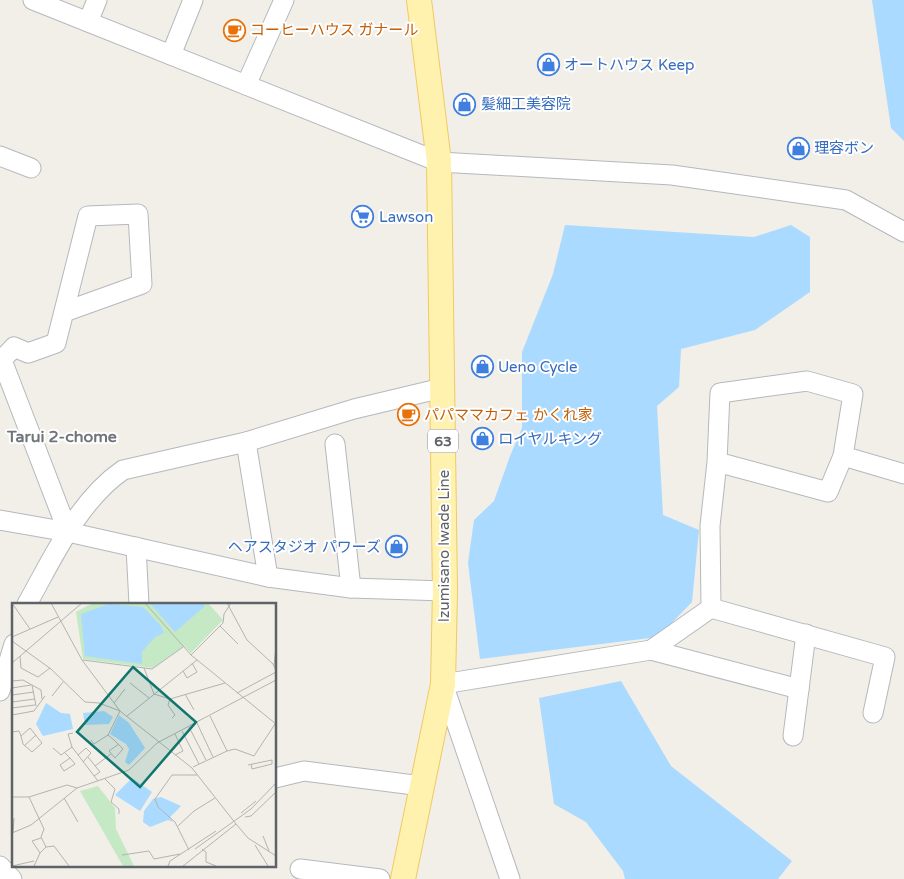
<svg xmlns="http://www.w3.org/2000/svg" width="904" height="879" font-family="'Varela Round','Noto Sans JP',sans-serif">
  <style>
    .water { fill: #aadaff }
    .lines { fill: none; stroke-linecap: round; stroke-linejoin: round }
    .minor-casing { stroke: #b5b8bc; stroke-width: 21 }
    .major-casing { stroke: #f2c960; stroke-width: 26 }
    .minor { stroke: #fff; stroke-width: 19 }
    .major { stroke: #fff2af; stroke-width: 24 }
    .labels { text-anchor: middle; stroke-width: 4; stroke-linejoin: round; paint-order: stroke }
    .shield { fill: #fff; stroke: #8f9295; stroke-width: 1 }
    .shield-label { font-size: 14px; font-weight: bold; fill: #5f6368 }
    .food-label { font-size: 15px; fill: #c56008; stroke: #fff; text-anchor: start }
    .shop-label { font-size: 15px; fill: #366cbe; stroke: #fff; text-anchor: start }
    .street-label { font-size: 15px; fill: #5f6368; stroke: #fff }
    .neighbourhood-label { font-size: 16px; font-weight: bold; fill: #70757a; stroke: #fff }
    .inset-road { fill: none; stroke: #b3b3b1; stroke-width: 1 }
    .view { fill: #0f766e; fill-opacity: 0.15; stroke: #0f766e; stroke-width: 2.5 }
    .inset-edge { fill: none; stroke: #5f6368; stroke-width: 2.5 }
  </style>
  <rect width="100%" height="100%" fill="#f1efe8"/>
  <g class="water">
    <path d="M872 0H904V141L891 128Z"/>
    <path d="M565 225 754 237 791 225 810 237V292L755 330 681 349 679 387 657 406 663 515 699 530 692 602 658 637 480 659 468 563 474 520 494 501 510 456 522 428V352L553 274Z"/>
    <path d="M621 681 671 766 792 861 778 879H625L623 871 586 822 554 804 539 698Z"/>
  </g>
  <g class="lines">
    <defs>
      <g id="minor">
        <path d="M33 0 439 162 672 175 846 200 904 232"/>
        <path d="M88 22 97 0"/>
        <path d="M171 55 193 0"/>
        <path d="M246 85 284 0"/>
        <path d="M0 156 31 168"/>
        <path d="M0 362 14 347 28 353 56 343 88 216 138 214 142 284 64 312"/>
        <path d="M0 365 5 368 68 532"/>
        <path d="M246 442 268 577"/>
        <path d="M335 444 351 588"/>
        <path d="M843 456 904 474"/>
        <path d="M0 520 68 532 268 577 351 588 445 591"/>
        <path d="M136 547 139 604"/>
        <path d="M27 604C53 558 78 501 123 470L246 442 354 409 442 388"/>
        <path d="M711 608 885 657 873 713"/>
        <path d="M651 650 799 689"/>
        <path d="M0 691 14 644"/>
        <path d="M793 736 806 634"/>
        <path d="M275 778 304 771 422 786"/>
        <path d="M0 866 12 879"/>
        <path d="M300 869 380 879"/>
        <path d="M510 879 443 684 651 650 711 608 710 526 717 462 720 393 807 381 853 394 843 456 828 492 717 462"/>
      </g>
      <path id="major" d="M403 879 443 684 445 591 439 162 419 0"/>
    </defs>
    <use href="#minor" class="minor-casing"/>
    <use href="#major" class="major-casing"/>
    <use href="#minor" class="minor"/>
    <use href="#major" class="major"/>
  </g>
  <defs>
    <symbol id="cafe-ring" viewBox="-11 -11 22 22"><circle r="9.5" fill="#fff" stroke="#e8710a" stroke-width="1.5"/><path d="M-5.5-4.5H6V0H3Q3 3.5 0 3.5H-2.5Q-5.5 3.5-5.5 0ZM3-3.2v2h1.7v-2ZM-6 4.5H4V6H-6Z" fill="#e8710a"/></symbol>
    <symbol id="shop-ring" viewBox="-11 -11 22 22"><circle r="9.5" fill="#fff" stroke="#3f7fe0" stroke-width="1.5"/><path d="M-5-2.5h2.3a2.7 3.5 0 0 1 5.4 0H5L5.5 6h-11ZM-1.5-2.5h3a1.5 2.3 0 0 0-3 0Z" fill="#3f7fe0"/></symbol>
    <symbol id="supermarket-ring" viewBox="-11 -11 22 22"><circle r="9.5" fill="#fff" stroke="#3f7fe0" stroke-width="1.5"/><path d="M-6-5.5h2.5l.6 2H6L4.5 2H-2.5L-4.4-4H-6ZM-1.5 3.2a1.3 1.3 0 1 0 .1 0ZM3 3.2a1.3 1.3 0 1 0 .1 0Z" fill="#3f7fe0"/></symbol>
  </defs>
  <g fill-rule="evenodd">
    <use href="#cafe-ring" x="222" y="18" width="25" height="25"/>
    <use href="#shop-ring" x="536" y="52" width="25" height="25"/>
    <use href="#shop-ring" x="452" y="92" width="25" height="25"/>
    <use href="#shop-ring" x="786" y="136" width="25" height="25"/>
    <use href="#supermarket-ring" x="350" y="204" width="25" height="25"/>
    <use href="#shop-ring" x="470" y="354" width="25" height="25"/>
    <use href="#cafe-ring" x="396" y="402" width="25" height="25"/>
    <use href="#shop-ring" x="470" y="426" width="25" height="25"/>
    <use href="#shop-ring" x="384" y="534" width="25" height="25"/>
  </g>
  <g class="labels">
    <rect class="shield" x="428" y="429.5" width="30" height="23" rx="4"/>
    <g class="shield-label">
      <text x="443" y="446">63</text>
    </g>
    <g class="food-label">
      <text x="250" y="35">コーヒーハウス ガナール</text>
      <text x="424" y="420">パパママカフェ かくれ家</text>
    </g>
    <g class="shop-label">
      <text x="564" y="70">オートハウス Keep</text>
      <text x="481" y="109">髪細工美容院</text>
      <text x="814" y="153">理容ボン</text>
      <text x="379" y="222">Lawson</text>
      <text x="498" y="372">Ueno Cycle</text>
      <text x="498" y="444">ロイヤルキング</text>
      <text x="381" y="552" text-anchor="end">ヘアスタジオ パワーズ</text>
    </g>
    <g class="street-label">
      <text transform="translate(444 546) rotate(-90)" y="5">Izumisano Iwade Line</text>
    </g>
    <g class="neighbourhood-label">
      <text x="62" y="442">Tarui 2-chome</text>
    </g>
  </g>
  <g transform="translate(12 603)">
    <rect width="264" height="264" fill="#f1efe8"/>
    <path d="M81 0H196L211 17 179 50 172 43 141 65 71 56 64 9ZM86 183 103 205 104 226 122 263H111L68 188Z" fill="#c5e8c5"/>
    <path d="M138 0H192L193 3 163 29ZM97 1 131 4 149 23 152 30 143 34 130 49V61L73 53 69 11ZM34 100 49 110 58 111 61 126 31 133 24 121ZM92 108 101 114 97 121 73 122 71 110ZM107 112 117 120 133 145 117 162 113 159 117 146 114 141 98 131ZM120 175 140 189 128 208 103 192ZM149 194 169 203 158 214 161 219 156 217 138 224 131 219 132 208 141 196Z" fill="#aadaff"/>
    <path class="inset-road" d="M0 0 18 26M39 0 70 57 108 108 180 165 224 221M133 0 179 52 264 121M215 0 235 37 261 61 264 68M208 23 226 41M0 34 46 14M0 38 39 66 73 99 87 100 108 108 96 132 102 137 111 146 103 155 97 148 107 141M179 52 211 20 212 11 219 0M8 53 9 65 26 74 38 65M71 57 140 66 171 44M0 60 70 0M262 63 264 44M132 65 142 91 158 96 213 80M171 68 175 75 185 69 180 60M0 78 11 77 29 87 30 96M118 80 137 95M20 82 24 103M0 85 19 82M225 90 264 69M173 91 182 107M0 92 22 89M40 93 51 79M158 96 156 102 163 112 160 115M0 99 23 96M102 100 113 86M0 105 23 102M0 112 22 108 33 93M115 113 185 57M198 113 215 148M185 120 201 154M177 124 194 157M170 128 187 161M0 129 7 128 9 133 11 141 20 149 30 140 18 125 9 133M61 130 56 131 60 144 86 178M163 131 171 148 163 152M79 137 82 141 96 132M12 143 24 132M41 145 49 152 60 144M52 149 58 155 63 161 52 168 48 162 58 155M66 152 74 145 79 150 71 159M76 154 88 169 82 173M239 161 240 166 260 161V157M236 162 260 157M83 163 99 151M181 164 215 148 223 146 242 153 263 121M93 176 103 186 99 199 107 206V211M0 194H17L55 182 65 185M17 194 32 226 29 234 34 244M52 195 66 219M229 210 244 198M233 214 239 213 264 189M166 223 182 208 203 195M0 230 19 222 65 185 117 167 145 140 264 77M1 230 2 215M251 233 257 248M243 242 256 263M183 246 239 206 264 180M190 246 194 249V259L204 263M177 247 163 219 146 204 143 196 160 172H185M28 250 20 238 29 235M110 252 137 248 142 256 168 251M0 263 22 258M22 263 28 250 34 244 42 243 57 263M156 263 158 258 204 228M171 263 224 221 236 235 264 253"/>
    <path class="view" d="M121 64 184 119 128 184 65 129Z"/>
    <rect width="264" height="264" class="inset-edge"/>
  </g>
</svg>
